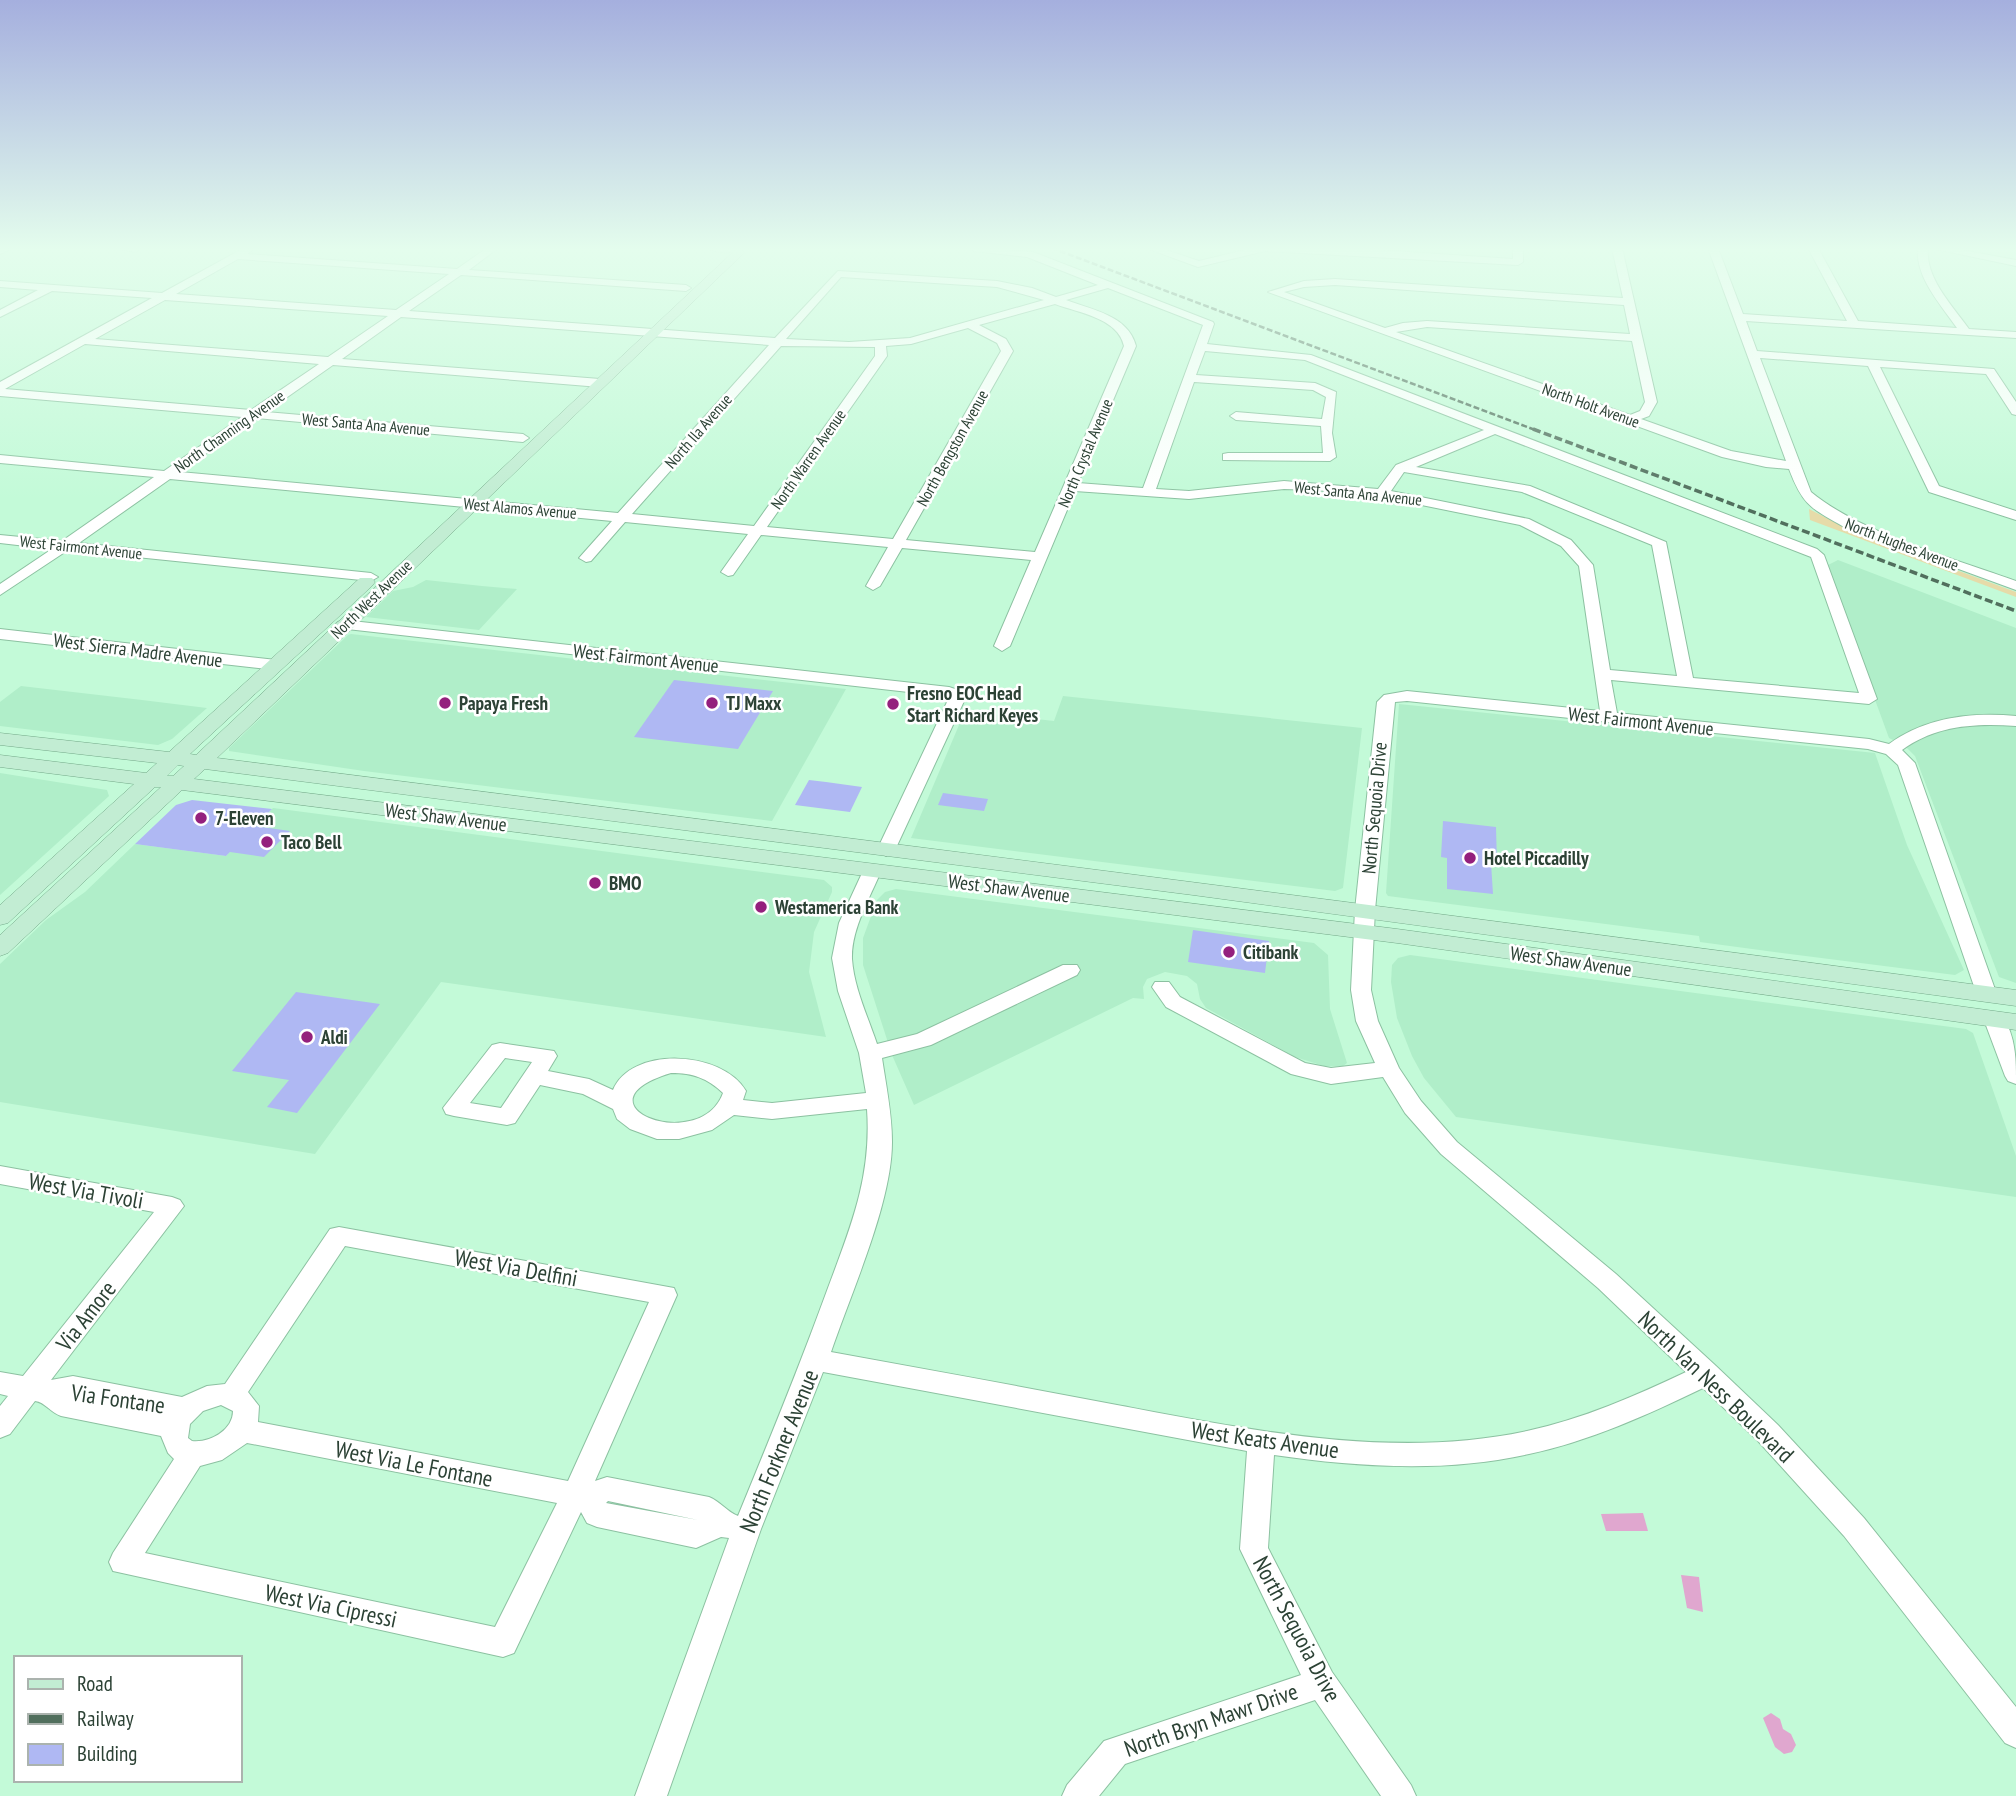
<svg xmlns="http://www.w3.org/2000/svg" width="2016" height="1796" font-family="'PT Sans Narrow',sans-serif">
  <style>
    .built { fill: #b0eec9 }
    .green { fill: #e6dba9 }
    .water { fill: #e0a7cf }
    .building { fill: #afb8f3 }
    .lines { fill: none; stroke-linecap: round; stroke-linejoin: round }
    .minor-casing { stroke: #8cc1a1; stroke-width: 2 }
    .major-casing { stroke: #74a989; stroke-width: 1 }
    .minor { fill: #fff; fill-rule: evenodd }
    .major { fill: #c2edd3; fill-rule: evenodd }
    .rail-far1 { stroke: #516f5d; stroke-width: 2.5; stroke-dasharray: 6 2.5; stroke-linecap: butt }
    .rail { stroke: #516f5d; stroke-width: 3.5; stroke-dasharray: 8 3.5; stroke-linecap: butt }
    .poi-dot { fill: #94207d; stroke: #fff; stroke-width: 2.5 }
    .labels { text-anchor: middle; stroke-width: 5; stroke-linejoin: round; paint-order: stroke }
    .far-street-label { font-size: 16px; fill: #2c4235; stroke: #fff }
    .street-label { font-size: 19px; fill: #2c4235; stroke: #fff }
    .poi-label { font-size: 19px; font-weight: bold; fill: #2c4235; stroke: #fff; text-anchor: start }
    .near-street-label { font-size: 23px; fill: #2c4235; stroke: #fff }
  </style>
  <rect width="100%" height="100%" fill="#c3fad8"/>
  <g class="built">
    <path d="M1838 560 2016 628V983L1999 977 1915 756 1905 746 1889 738 1826 566Z"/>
    <path d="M426 580 482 586 517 589 479 630 366 617 393 591 413 587Z"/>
    <path d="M348 635 351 634 846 689 772 821 364 771 229 751V748Z"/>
    <path d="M21 686 142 700 207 708 172 739 158 745 0 726V702Z"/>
    <path d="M1063 696 1362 728 1343 888 1335 891 911 838 965 711 1054 721Z"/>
    <path d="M1399 704 1875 753 1907 845 1964 970 1955 975 1767 951 1700 942 1699 936 1388 896 1386 893Z"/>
    <path d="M0 773 107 790 109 796 0 895Z"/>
    <path d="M273 808 824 880 832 887V892L814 932 809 972 826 1037 441 982 315 1154 0 1102V964L46 920 85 892 135 844 226 856Z"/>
    <path d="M896 889 1314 943 1328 955 1330 1009 1347 1063 1343 1066H1324L1295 1057 1206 1008 1200 999 1197 984 1187 976 1165 972 1147 979 1143 987 1144 999 1133 998 914 1105 892 1055 863 965V938L877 900 885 892Z"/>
    <path d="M1410 955 1966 1029 1973 1033 2016 1156V1197L1456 1117 1424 1078 1412 1056 1397 1018 1391 982 1392 965 1398 958Z"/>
  </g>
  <path class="green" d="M1809 509 1856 533 2016 592V597L1810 520Z"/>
  <g class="water">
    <path d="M1643 1513 1648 1531H1606L1601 1514Z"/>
    <path d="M1681 1575 1699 1577 1703 1612 1687 1608Z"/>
    <path d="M1771 1713 1780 1719 1783 1729 1791 1734 1796 1745 1792 1752 1784 1754 1775 1747 1763 1718Z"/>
  </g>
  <g class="building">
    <path d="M674 680 773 691 738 749 634 737Z"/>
    <path d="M809 780 826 782 862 787 850 812 795 805Z"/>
    <path d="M943 793 988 799 984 811 938 805Z"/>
    <path d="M192 800 272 809 255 826 290 831 264 857 230 852 226 856 135 844 176 805Z"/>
    <path d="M1443 821 1496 827 1497 864 1491 863 1493 894 1447 889V858L1441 857Z"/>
    <path d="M1193 930 1269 941 1265 973 1188 962Z"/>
    <path d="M296 992 380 1004 297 1113 267 1107 289 1080 232 1071Z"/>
  </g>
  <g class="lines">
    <defs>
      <g id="minor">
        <path d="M0 248H12L0 254Z"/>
        <path d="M115 248H139L140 249 135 252Z"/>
        <path d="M244 248 252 250 247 254 457 269 487 248H498L469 270 686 285 691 288 686 291 461 275 409 311 775 338 838 271 997 281 1032 288 1056 297 1098 285 1027 257 974 251 969 248 1033 252 1213 322 1214 324 1207 344 1311 355 1817 549 1824 555 1877 699 1869 704 1611 680 1617 713 1869 739 1889 744C1926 717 1972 712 2016 716V726C1976 723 1936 725 1902 750L1915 763 1997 995 1994 1000H1980L1977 995 1898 765 1886 754 1868 749 1407 701 1395 702 1375 910 1371 990 1378 1021 1399 1068 1421 1101 1457 1142 1616 1274 1716 1366 1778 1425 1864 1518 2016 1707V1748L2005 1743 1844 1536 1758 1441 1703 1388C1647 1415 1590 1441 1529 1454 1446 1473 1357 1467 1274 1455L1268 1548 1332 1672 1411 1785 1416 1796H1381L1315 1700 1125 1764 1099 1796H1062L1067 1785 1104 1741 1301 1675 1240 1549 1247 1451 823 1372 761 1529 667 1796H635L729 1538 721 1537 696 1548 597 1527 587 1523 581 1512 514 1653 503 1657 113 1571 109 1562 113 1553 174 1459 168 1453 161 1436 61 1416C51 1413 45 1402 35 1401L10 1434 0 1438V1406L8 1396 0 1394V1372L23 1376 154 1212 0 1184V1166L172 1197 180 1200 184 1206 51 1380 73 1376 182 1397 207 1386 225 1384 330 1229 339 1227 674 1288 677 1295 595 1481 607 1477 709 1497C721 1502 726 1511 738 1516 768 1443 798 1370 825 1296 849 1231 872 1179 867 1109L772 1119 734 1115 712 1130 679 1139H657L630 1129 617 1119 613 1109 583 1094 540 1085 515 1123 507 1125 454 1116 446 1114 443 1108 492 1045 500 1043 554 1051 557 1056 548 1071 589 1079 613 1090C631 1046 722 1050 746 1091L743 1100 772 1103 866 1093 859 1053 838 991 832 958 839 923 863 871 872 865 881 871C870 898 851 929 852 959 854 988 868 1017 877 1044L917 1034 1063 965H1077L1080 970 1077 975 931 1045 882 1058C886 1085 892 1114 892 1142 892 1203 851 1293 831 1352 926 1369 1022 1387 1117 1405 1250 1430 1393 1460 1527 1431 1583 1419 1635 1396 1686 1372L1598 1288 1441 1154 1405 1113 1383 1077 1331 1084 1291 1074 1166 1007 1152 987 1155 982H1169L1180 997 1305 1063 1331 1068 1375 1063 1356 1021 1351 990 1355 910 1377 702 1384 695 1407 691 1600 711 1579 566 1561 546 1520 525 1382 497 1316 490 1284 489 1189 499 1075 491 1010 646 1002 651 994 646 1031 560 902 548 880 586 873 590 866 586 888 547 761 535 733 575 728 576 721 572 748 534 625 522 591 561 586 562 579 558 612 521 170 479 79 543 371 573 378 577 371 581 68 550 0 595V584L52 549 0 543V535L62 541 154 477 0 463V455L164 471 242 417 0 396V382L152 298 52 291 0 317V310L38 290 0 287V281L162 293ZM238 259 449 274 396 310 176 294ZM841 277 997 287 1044 300 910 338 849 342 786 339ZM1108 288 1203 325 1143 488 1078 483 1136 346C1128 315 1092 310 1066 300ZM165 300 388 316 328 357 95 339ZM1055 304C1079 313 1118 318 1124 346L1035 552 906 540 1013 351 1006 339 979 325ZM401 317 769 345 618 513 180 472 256 418 523 442 529 438 523 434 266 412 333 365 600 387 606 383 600 379 342 359ZM968 328 997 343 1001 351 893 539 767 527 887 356 886 346 911 344ZM85 344 319 364 251 410 5 389ZM781 346 875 347V356L754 526 632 514ZM1205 351 1305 360 1484 430 1396 465 1378 489 1284 481 1189 491 1156 489 1194 382 1313 390 1326 397 1322 419 1236 412 1230 416 1236 420 1321 426 1323 453H1228L1223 454V460L1330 461 1336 457 1332 433 1336 392 1315 383 1196 375ZM1495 434 1811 557 1859 693 1693 678 1666 542 1530 486 1416 467ZM1404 472 1522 492 1652 545 1677 676 1610 670 1593 565 1571 540 1529 519 1391 491ZM505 1058 532 1062 501 1108 470 1103ZM671 1073C693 1073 707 1078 723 1093 700 1156 569 1104 671 1073ZM345 1246 649 1302 568 1481 258 1422 259 1406 248 1392ZM221 1405 233 1411C233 1430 210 1443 192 1441L188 1438 190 1424 203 1411ZM247 1443 557 1503 495 1627 145 1553 200 1466 222 1460ZM608 1501 698 1520 606 1503Z"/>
        <path d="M708 248H739L740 249C733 254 715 253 708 248Z"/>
        <path d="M1146 248H1160L1199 261 1253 248H1348L1513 259V248H1523V262L1518 265 1265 251 1198 267Z"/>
        <path d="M1612 248H1622L1657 402 1649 416 1641 419 1731 451 1786 461 1708 248H1718L1743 314 1847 321 1808 248H1818L1858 321 1957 328C1941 305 1915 277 1918 248H1928C1925 278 1952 305 1969 329L2016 332V338L1746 321 1757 351 1994 369 2016 402V415L2012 414 1986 374 1880 367 1939 486 2016 511V520L1929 492 1868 366 1760 358 1811 492C1862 534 1953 558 2016 581V590L1844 527C1811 508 1803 506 1789 469L1766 467 1722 457 1268 292 1304 281 1335 279 1623 298ZM1335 285 1624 305 1630 334 1427 321 1403 323 1385 328 1284 292 1304 287ZM1427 327 1632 341 1645 402 1640 411 1630 415 1396 332Z"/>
        <path d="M1931 248H1951L2016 260V266Z"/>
        <path d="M343 620 949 687 955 689 965 699 895 850 886 856 877 850 948 700 944 696 338 628 335 625 338 622Z"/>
        <path d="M0 629 276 660 284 665 276 670 0 639Z"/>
        <path d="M1995 1013 2002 1015C2016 1037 2016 1059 2016 1084L2008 1081 2005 1076 1984 1020 1988 1015Z"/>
      </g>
      <path id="major" d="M730 248H740L744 253 217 758C817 834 1417 910 2016 990V1006L1193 895 205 769 194 779 1397 929 2016 1014V1030L1397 943 182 790 8 953 0 956V935L161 787H155L8 923 0 925V905L134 784 0 767V755L146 773 157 763 0 745V733L169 752 360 578H372L375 582 372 586 190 754 196 755 732 253ZM178 765 184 766 173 776H167Z"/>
    </defs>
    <use href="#minor" class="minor-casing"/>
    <use href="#major" class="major-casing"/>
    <use href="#minor" class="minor"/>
    <use href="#major" class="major"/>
    <path class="rail-far1" d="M1052 248 1538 431"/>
    <path class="rail" d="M1533 429 2016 611"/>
  </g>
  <linearGradient id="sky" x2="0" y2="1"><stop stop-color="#a5afde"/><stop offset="0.5" stop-color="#e4fded"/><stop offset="1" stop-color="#e4fded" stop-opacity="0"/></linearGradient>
  <rect width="2016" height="499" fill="url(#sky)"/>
  <g class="poi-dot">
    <circle cx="445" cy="703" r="7"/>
    <circle cx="712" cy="703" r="7"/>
    <circle cx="893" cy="704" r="7"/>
    <circle cx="201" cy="818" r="7"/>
    <circle cx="267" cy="842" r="7"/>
    <circle cx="1470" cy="858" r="7"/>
    <circle cx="595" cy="883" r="7"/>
    <circle cx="761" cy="907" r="7"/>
    <circle cx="1229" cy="952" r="7"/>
    <circle cx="307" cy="1037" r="7"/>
  </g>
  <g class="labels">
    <g class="far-street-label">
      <text transform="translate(1591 405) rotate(20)" y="6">North Holt Avenue</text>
      <text transform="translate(366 424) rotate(5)" y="6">West Santa Ana Avenue</text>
      <text transform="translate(229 431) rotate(-35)" y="6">North Channing Avenue</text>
      <text transform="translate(698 431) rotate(-49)" y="6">North Ila Avenue</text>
      <text transform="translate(952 448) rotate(-61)" y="6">North Bengston Avenue</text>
      <text transform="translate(1085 453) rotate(-67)" y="6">North Crystal Avenue</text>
      <text transform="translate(808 459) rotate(-55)" y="6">North Warren Avenue</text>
      <text transform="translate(1358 493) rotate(6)" y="6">West Santa Ana Avenue</text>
      <text transform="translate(520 508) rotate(5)" y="6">West Alamos Avenue</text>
      <text transform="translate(1902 544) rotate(21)" y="6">North Hughes Avenue</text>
      <text transform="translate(81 547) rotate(6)" y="6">West Fairmont Avenue</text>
      <text transform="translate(371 599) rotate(-44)" y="6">North West Avenue</text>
    </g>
    <g class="street-label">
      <text transform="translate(138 650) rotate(7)" y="7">West Sierra Madre Avenue</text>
      <text transform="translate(646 658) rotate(6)" y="7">West Fairmont Avenue</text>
      <text transform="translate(1641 721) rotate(6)" y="7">West Fairmont Avenue</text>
      <text transform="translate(1374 808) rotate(-85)" y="7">North Sequoia Drive</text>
      <text transform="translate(446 817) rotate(7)" y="7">West Shaw Avenue</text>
      <text transform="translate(1009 888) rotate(7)" y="7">West Shaw Avenue</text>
      <text transform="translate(1571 961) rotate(8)" y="7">West Shaw Avenue</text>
    </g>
    <g class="poi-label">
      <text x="907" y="700">Fresno EOC Head<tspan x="907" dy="22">Start Richard Keyes</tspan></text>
      <text x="459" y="710">Papaya Fresh</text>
      <text x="726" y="710">TJ Maxx</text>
      <text x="215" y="825">7-Eleven</text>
      <text x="281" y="849">Taco Bell</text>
      <text x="1484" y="865">Hotel Piccadilly</text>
      <text x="609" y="890">BMO</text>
      <text x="775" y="914">Westamerica Bank</text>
      <text x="1243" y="959">Citibank</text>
      <text x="321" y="1044">Aldi</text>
    </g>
    <g class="near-street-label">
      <text transform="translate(86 1191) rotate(10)" y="8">West Via Tivoli</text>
      <text transform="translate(516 1268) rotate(10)" y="8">West Via Delfini</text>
      <text transform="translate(86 1316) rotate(-52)" y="8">Via Amore</text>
      <text transform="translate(1716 1387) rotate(44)" y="8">North Van Ness Boulevard</text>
      <text transform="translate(118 1399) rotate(8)" y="8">Via Fontane</text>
      <text transform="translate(1265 1440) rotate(8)" y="8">West Keats Avenue</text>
      <text transform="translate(779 1451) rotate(-68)" y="8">North Forkner Avenue</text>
      <text transform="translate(414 1464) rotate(11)" y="8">West Via Le Fontane</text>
      <text transform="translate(331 1606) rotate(12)" y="8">West Via Cipressi</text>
      <text transform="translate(1297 1629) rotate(62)" y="8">North Sequoia Drive</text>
      <text transform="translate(1211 1720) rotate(-19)" y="8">North Bryn Mawr Drive</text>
    </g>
  </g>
  <rect x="14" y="1656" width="228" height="126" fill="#ffffff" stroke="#abb3ae" stroke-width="2"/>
  <rect x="28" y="1679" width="35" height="10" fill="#c2edd3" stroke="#abb3ae" stroke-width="2"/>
  <text x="77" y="1691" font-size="21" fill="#2c4235">Road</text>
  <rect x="28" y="1714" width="35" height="10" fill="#516f5d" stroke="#abb3ae" stroke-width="2"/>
  <text x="77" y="1726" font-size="21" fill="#2c4235">Railway</text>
  <rect x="28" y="1744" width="35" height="21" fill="#afb8f3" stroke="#abb3ae" stroke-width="2"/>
  <text x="77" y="1761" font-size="21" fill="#2c4235">Building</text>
</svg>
